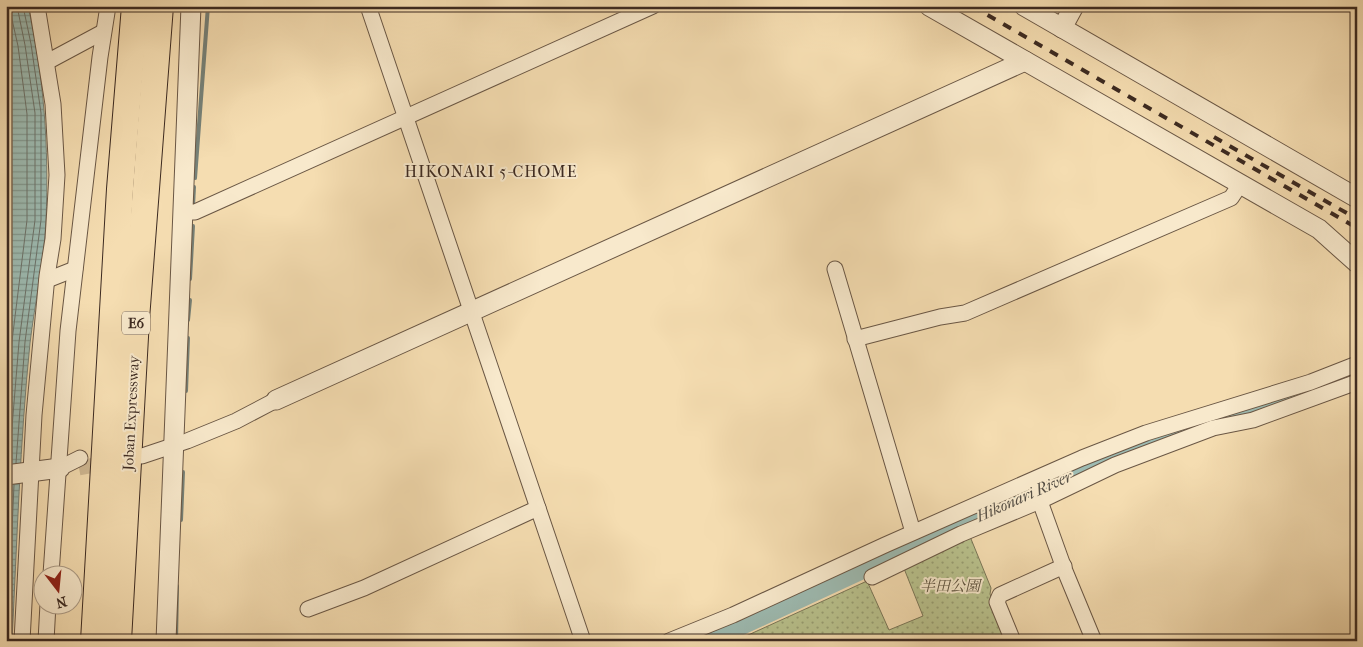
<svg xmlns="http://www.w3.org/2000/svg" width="1363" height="647" viewBox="0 0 1363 647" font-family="'IM FELL French Canon','Noto Serif JP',serif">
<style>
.park{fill:url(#park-dots);stroke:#7a7657}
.water{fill:url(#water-rules);stroke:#768178}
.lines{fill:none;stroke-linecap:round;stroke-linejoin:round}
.shore{stroke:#6c726a;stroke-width:1}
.stream{stroke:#768178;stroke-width:4}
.river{stroke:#9dbbb2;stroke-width:22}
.minor-tunnel{stroke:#d0b994;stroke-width:15;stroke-dasharray:15 8;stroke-linecap:butt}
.minor-casing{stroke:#6a5745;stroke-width:17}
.tertiary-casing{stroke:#6a5745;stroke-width:21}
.motorway-casing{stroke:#3c2a21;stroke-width:28}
.minor{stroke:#f8e9cc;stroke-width:15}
.tertiary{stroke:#f8e9cc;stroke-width:19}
.motorway{stroke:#f5ddb1;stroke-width:26}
.rail{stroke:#3c2a21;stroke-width:4;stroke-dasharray:9 9;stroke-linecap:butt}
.labels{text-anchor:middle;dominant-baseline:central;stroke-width:4;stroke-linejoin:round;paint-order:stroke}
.shield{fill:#f8e9cc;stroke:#746354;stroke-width:1}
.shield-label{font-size:14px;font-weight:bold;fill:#3c2a21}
.street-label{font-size:15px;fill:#3c2a21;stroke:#f8e9cc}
.park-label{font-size:15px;font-style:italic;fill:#5b503c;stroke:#f8e9cc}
.neighbourhood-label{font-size:16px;letter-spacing:1px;fill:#3c2a21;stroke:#f8e9cc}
.water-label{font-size:16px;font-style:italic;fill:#544e45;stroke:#f8e9cc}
</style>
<defs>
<pattern id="park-dots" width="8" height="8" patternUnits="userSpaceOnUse" patternTransform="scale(1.25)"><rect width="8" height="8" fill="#b9c28d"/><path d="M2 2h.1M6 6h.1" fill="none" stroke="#989e73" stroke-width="1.8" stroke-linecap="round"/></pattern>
<pattern id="water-rules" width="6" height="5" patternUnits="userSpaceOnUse" patternTransform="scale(1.25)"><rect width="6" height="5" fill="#9dbbb2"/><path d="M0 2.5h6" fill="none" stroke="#819890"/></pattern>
</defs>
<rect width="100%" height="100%" fill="#f5ddb1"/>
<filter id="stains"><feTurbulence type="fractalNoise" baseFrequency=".004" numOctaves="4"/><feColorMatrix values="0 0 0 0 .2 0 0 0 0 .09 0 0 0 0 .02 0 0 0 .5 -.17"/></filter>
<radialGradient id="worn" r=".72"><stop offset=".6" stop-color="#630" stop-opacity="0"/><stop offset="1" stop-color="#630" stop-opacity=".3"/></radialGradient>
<path class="park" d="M 969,534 L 991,588 L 990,594 L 1007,641 L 735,641 L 867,581 L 889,630 L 923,616 L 903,566 Z"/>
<path class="water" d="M 6,6 L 28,6 C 44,77 49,147 46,220 C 44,261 35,302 30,343 C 20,442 17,541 12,641 L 6,641 Z"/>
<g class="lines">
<g class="shore">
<path d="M 6,410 L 12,341 L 27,220 L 27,114 L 18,46 L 9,6"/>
<path d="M 16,463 L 25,342 L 41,220 L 41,113 L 31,44 L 23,6"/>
<path d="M 9,464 L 19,342 L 35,220 L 35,113 L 25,45 L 17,6"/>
<path d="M 7,641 L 14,485"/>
</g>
<g class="stream">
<path d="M 195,178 L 208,6"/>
<path d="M 193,206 L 194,187"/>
<path d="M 190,279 L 193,226"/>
<path d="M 188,320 L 190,300"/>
<path d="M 186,391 L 188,338"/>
<path d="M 181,520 L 183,472"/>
<path d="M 176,641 L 177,586"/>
</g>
<path class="river" d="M 700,641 L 741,624 L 968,519 L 1043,490 L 1089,467 L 1216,419 L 1332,384"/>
<path class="minor-tunnel" d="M 79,468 L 111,462"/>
<g class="minor-casing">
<g id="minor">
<path d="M 368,6 L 583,641"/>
<path d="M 47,62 L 103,32"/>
<path d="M 182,212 L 195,212 L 653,6"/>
<path d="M 835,269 L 913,532"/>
<path d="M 47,280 L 75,269"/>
<path d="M 855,339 L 940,317 L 965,313 L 1231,198 L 1241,183"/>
<path d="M 142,456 L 187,441 L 236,421 L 276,400"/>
<path d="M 60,468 L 80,458"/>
<path d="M 1037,493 L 1065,571 L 1094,641"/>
<path d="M 51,574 L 68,331 L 100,57 L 108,6"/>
<path d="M 872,577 L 961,534 L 1040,501 L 1115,465 L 1213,428 L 1253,420 L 1357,382"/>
<path d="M 308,609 L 364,588 L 538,508"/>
<path d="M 22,641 L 34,415 L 47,276 L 53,239 L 57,175 L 53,104 L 37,6"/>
<path d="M 46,641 L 48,604"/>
<path d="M 669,641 L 733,615 L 885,545 L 1082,458 L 1146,433 L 1311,382 L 1357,364"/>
<path d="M 1013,641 L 997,602 L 1000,595 L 1064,566"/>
</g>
</g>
<g class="tertiary-casing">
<g id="tertiary">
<path d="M 929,6 L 1319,229 L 1357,263"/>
<path d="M 1024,6 L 1357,198"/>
<path d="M 1062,28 L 1074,6"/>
<path d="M 276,400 L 1025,61"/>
<path d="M 6,475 L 60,468"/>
<path d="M 166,641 L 191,6"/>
</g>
</g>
<g class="motorway-casing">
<g id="motorway">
<path d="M 94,641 L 120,189 L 135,6"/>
<path d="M 118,641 L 136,319 L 160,6"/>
</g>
</g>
<use href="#minor" class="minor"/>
<use href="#tertiary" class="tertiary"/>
<use href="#motorway" class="motorway"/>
<g class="rail">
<path d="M 972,6 L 1357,228"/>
<path d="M 1214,137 L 1357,219"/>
</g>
</g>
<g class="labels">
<rect class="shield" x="122" y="311.5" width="28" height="23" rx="4"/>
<g class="shield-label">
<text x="136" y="323">E6</text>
</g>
<g class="street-label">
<text transform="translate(131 413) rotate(-87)">Joban Expressway</text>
</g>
<g class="park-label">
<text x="950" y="586">半田公園</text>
</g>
<g class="neighbourhood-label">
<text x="491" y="171">HIKONARI 5-CHOME</text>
</g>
<g class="water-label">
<text transform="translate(1024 496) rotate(-24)">Hikonari River</text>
</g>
</g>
<rect width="1363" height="647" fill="none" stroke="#f5ddb1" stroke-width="25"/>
<rect x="8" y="8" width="1348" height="632" fill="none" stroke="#3c2a21" stroke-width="2.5"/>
<rect x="12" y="12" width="1338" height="622" fill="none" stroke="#3c2a21"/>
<g transform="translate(58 590) rotate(164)"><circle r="24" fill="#f8e9cc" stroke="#ad9d88"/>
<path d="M0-4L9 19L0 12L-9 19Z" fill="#8f2418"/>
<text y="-8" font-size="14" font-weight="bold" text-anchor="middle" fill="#3c2a21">N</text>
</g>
<rect width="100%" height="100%" filter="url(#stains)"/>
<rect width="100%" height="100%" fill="url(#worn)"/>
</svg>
